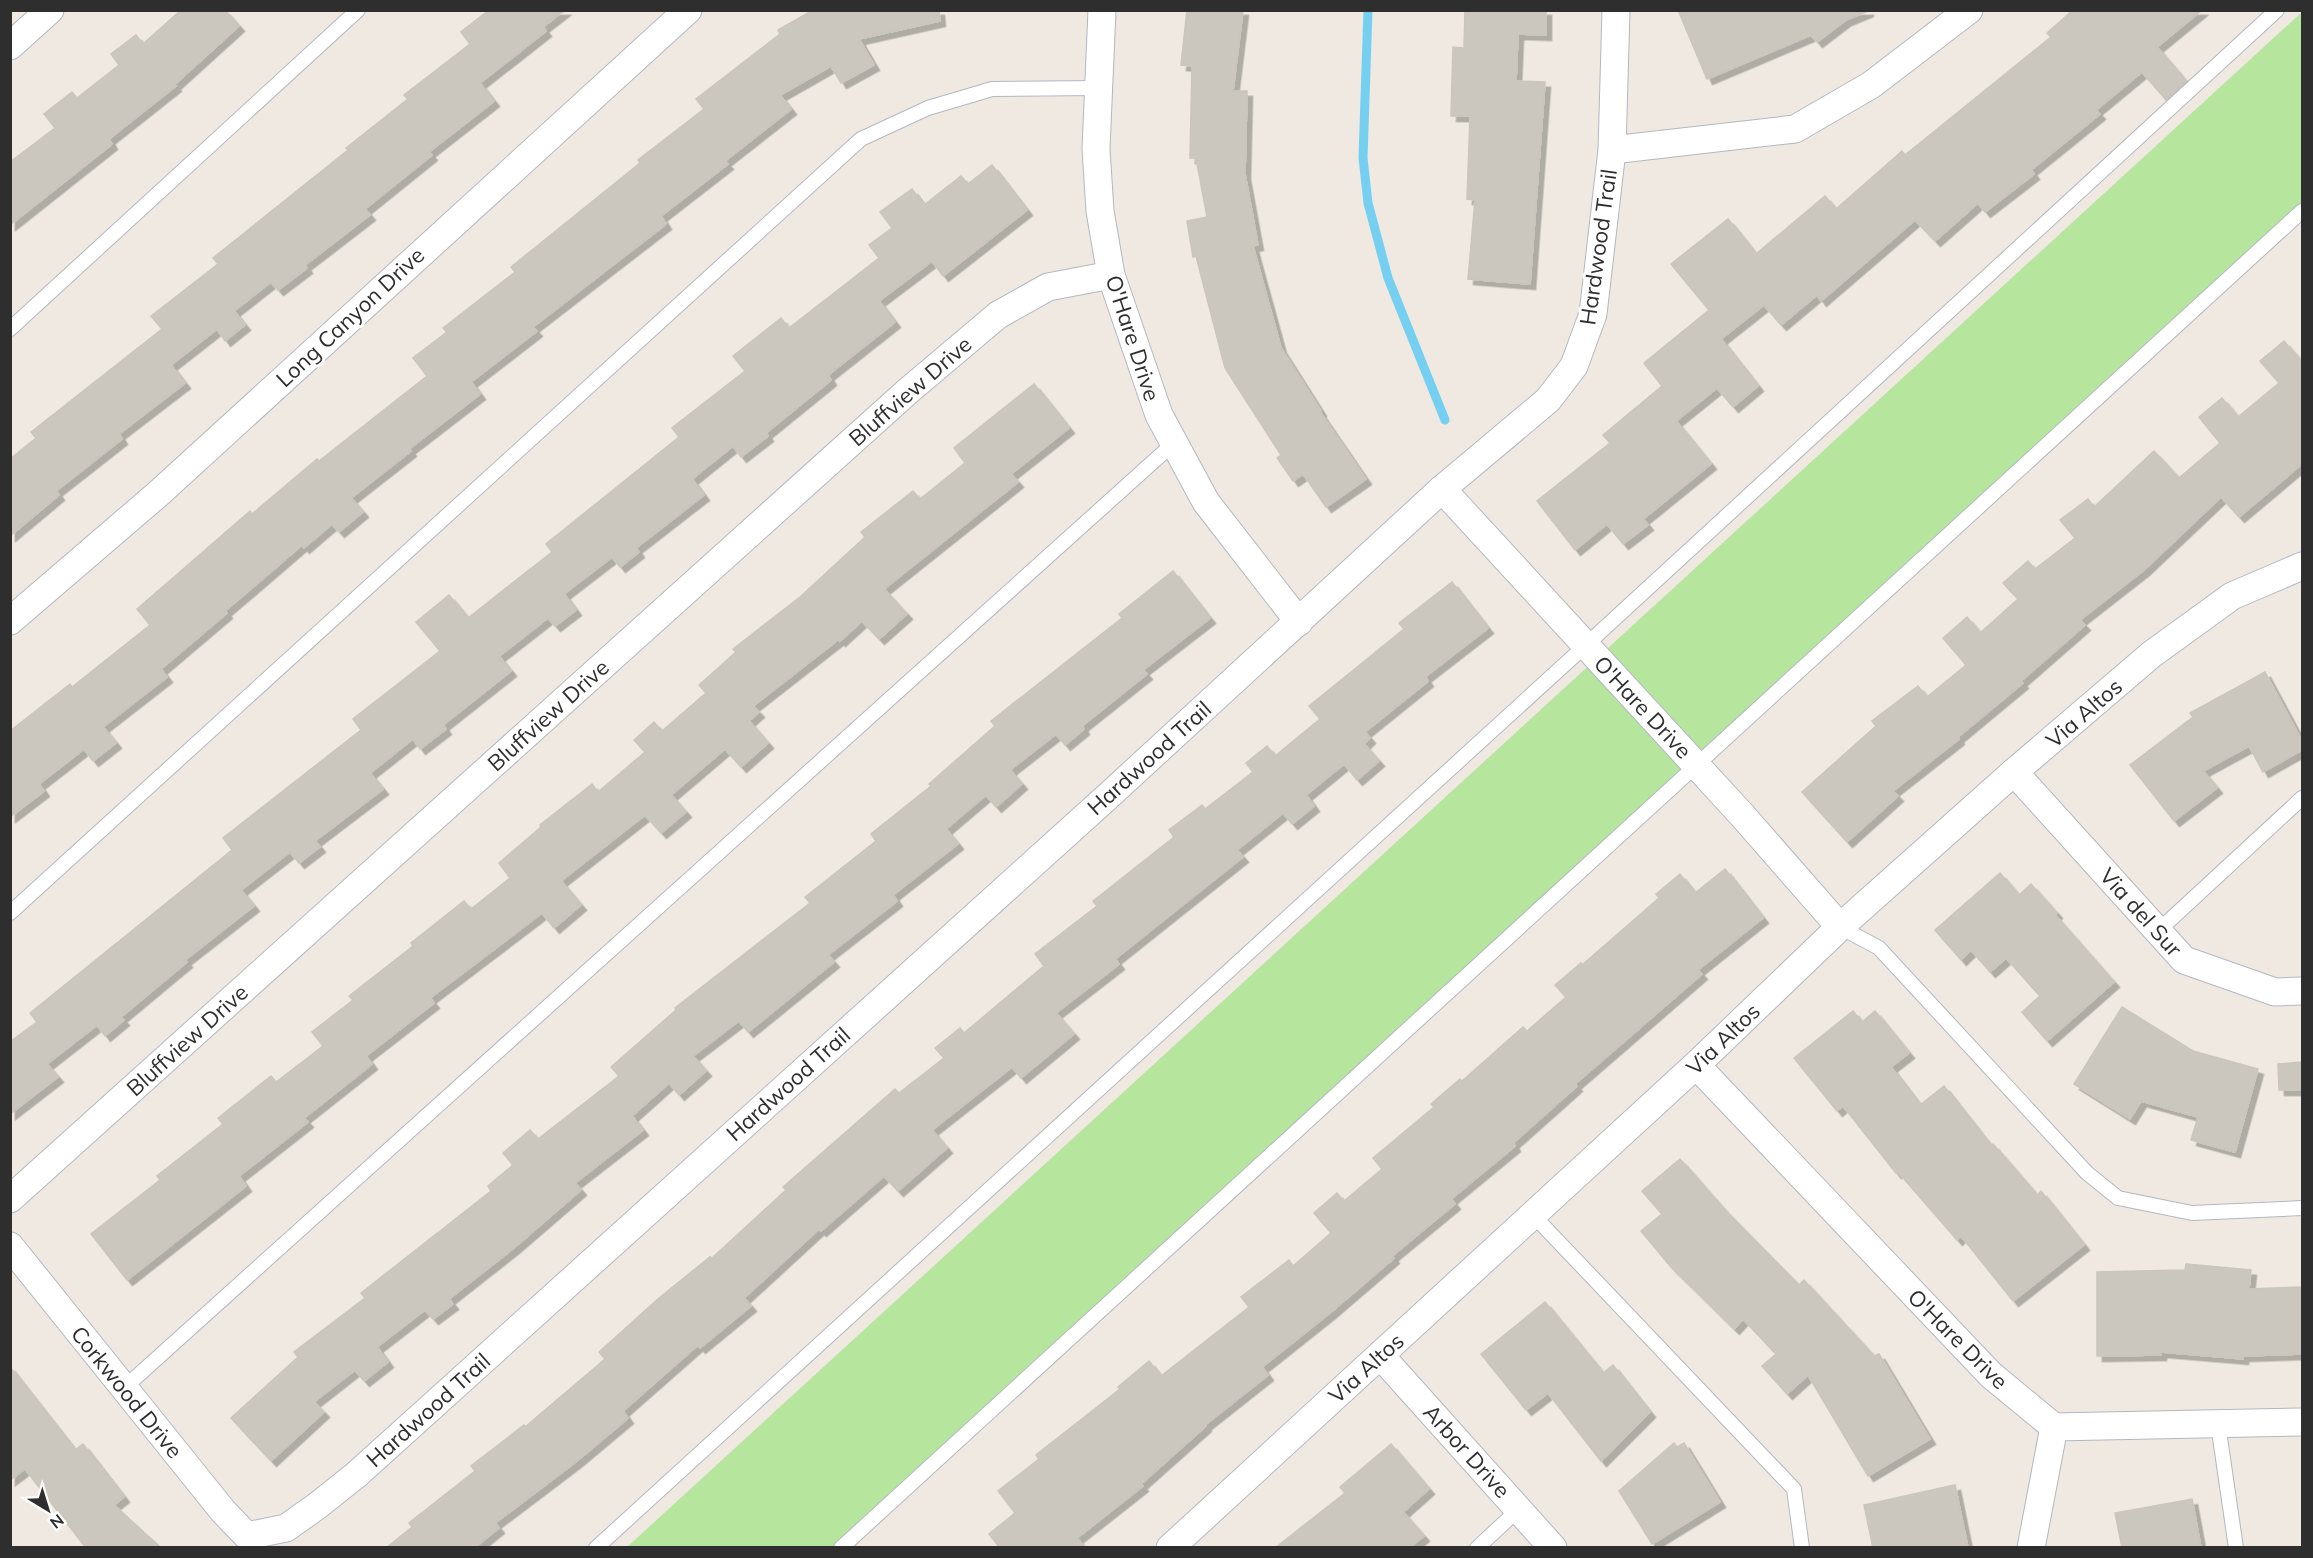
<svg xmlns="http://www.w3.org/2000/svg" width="2313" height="1558" viewBox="0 0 2313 1558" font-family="Mulish,sans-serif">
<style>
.green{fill:#b6e59e}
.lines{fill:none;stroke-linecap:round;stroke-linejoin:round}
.stream{stroke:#75cff0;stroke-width:9}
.building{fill:#cbc7bf;stroke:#cbc5ba;stroke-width:1.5;filter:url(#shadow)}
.lane-casing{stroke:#b4b7c1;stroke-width:16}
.street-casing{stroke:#b4b7c1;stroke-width:29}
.lane{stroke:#fff;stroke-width:14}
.street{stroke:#fff;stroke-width:27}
.labels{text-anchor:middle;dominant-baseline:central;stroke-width:6;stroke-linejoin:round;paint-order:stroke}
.street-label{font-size:22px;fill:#2e2e2e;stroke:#fff}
</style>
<defs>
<filter id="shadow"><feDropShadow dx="5.5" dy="5.5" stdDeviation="0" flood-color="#0004"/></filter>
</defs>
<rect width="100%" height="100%" fill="#efe9e1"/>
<path class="green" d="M 2302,12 L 2302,203 L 833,1547 L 626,1548 Z"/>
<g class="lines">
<path class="stream" d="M 1368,10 L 1363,158 L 1368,203 L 1388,278 L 1445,420"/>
</g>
<g class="building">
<path d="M 181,10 L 225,10 L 239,26 L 174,85 L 176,86 L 109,139 L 112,144 L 10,225 L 10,162 L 55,128 L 44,114 L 72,92 L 77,98 L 119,65 L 111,54 L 136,35 L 143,44 Z"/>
<path d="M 489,10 L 565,10 L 543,27 L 546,31 L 480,83 L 494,101 L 429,152 L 432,155 L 365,209 L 370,215 L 305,265 L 307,268 L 278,290 L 271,282 L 234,311 L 245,325 L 225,341 L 217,329 L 171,365 L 185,383 L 119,434 L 122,439 L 56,491 L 59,495 L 10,536 L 10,459 L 36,438 L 31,432 L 162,329 L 151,316 L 218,264 L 213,258 L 348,150 L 346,148 L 408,99 L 404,95 L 470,44 L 461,32 Z"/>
<path d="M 813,10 L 939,10 L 940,21 L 859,39 L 874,65 L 841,83 L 831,66 L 780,95 L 791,109 L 725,161 L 728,164 L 661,216 L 666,224 L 533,327 L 537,331 L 471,382 L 480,394 L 409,449 L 411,451 L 351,498 L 363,512 L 339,532 L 332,524 L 304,548 L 302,545 L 225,611 L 227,613 L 161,669 L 167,677 L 103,727 L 116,743 L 93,761 L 84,749 L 39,784 L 44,791 L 10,817 L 10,731 L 70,684 L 72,687 L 150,625 L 137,609 L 250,511 L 252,514 L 317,459 L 319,461 L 427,376 L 413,358 L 447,332 L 443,328 L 515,272 L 511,267 L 640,163 L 638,160 L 704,109 L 696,99 L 780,34 L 778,30 Z"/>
<path d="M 1187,10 L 1243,10 L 1233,91 L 1247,91 L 1245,174 L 1258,245 L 1253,246 L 1281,348 L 1321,411 L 1320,412 L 1366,479 L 1326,507 L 1303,474 L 1293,481 L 1277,458 L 1281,455 L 1225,368 L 1196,256 L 1193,257 L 1187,221 L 1207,217 L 1196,158 L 1190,158 L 1192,66 L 1181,65 Z"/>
<path d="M 1465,10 L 1546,10 L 1546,35 L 1518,34 L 1516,81 L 1545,82 L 1530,284 L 1468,279 L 1475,200 L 1467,199 L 1470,116 L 1451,116 L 1453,47 L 1464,48 Z"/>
<path d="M 1678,10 L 1868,10 L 1868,11 L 1846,20 L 1817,42 L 1811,35 L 1707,79 Z"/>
<path d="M 2073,10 L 2202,10 L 2157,47 L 2186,81 L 2166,100 L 2142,72 L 2096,110 L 2100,114 L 2031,170 L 2034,174 L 1985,212 L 1978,203 L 1935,241 L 1915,220 L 1821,301 L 1817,295 L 1781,325 L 1764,305 L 1721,339 L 1758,386 L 1733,407 L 1717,388 L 1676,421 L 1711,464 L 1643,519 L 1648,525 L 1623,544 L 1607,524 L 1575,550 L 1537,501 L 1610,443 L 1603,435 L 1662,386 L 1644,363 L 1709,310 L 1671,264 L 1728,219 L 1756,254 L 1825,196 L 1836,209 L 1902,151 L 1905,155 L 2051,37 L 2047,33 Z"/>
<path d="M 992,165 L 1027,210 L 943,276 L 932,261 L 879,301 L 895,322 L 828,375 L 831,380 L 766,433 L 768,436 L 741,457 L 733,446 L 692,479 L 704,495 L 636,548 L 639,552 L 620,567 L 612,557 L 564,594 L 576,610 L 555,626 L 548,618 L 499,656 L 511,671 L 443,725 L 446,729 L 420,749 L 413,739 L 370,773 L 383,789 L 315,841 L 320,847 L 299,863 L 290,852 L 241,890 L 254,906 L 185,960 L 187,962 L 121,1017 L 124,1020 L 105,1036 L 97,1025 L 47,1064 L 58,1077 L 10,1114 L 10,1042 L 37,1022 L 30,1013 L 232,850 L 223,838 L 361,730 L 353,719 L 440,651 L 416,622 L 449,595 L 468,618 L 552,552 L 546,544 L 679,437 L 672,428 L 745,371 L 733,356 L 781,318 L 789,328 L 879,258 L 869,245 L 892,228 L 880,212 L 912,189 L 924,205 L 961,176 L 968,184 Z"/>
<path d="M 2284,341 L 2302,362 L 2302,464 L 2239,517 L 2221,497 L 2144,570 L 2080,620 L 2085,625 L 2021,681 L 2023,683 L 1958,737 L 1959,739 L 1893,791 L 1898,796 L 1847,842 L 1802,792 L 1876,726 L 1872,721 L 1918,686 L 1927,697 L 1966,665 L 1943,638 L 1967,617 L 1980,633 L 2018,599 L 2003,583 L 2028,561 L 2035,569 L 2075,538 L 2060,520 L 2088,499 L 2094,507 L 2154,451 L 2179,478 L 2220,443 L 2199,417 L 2222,398 L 2238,417 L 2279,383 L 2260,361 Z"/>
<path d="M 1034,384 L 1069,428 L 1011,474 L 1018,482 L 884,589 L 907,614 L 879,639 L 862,621 L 840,641 L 839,639 L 753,706 L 759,712 L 749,721 L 768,743 L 741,767 L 725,749 L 671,795 L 686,812 L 661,833 L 645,815 L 561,881 L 581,905 L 554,928 L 542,913 L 430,998 L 434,1003 L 366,1056 L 372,1064 L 304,1118 L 308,1122 L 239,1176 L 246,1186 L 127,1280 L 91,1234 L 160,1180 L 157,1176 L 223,1124 L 218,1118 L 271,1076 L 276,1082 L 323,1046 L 312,1032 L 353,1000 L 349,996 L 413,946 L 411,943 L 464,901 L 471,909 L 510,878 L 499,863 L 541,827 L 540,825 L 592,784 L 598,792 L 645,752 L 634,740 L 654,722 L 662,731 L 706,693 L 699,685 L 736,652 L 733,649 L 800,597 L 865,537 L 861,532 L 913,491 L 920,499 L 965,463 L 954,448 Z"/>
<path d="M 1173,571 L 1210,618 L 1143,670 L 1147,674 L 1082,726 L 1084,729 L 1065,745 L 1056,734 L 1010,770 L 1022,784 L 996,807 L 986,795 L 946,829 L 958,844 L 893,895 L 897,901 L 828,955 L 834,962 L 748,1032 L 739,1021 L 693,1056 L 706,1071 L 679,1095 L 669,1083 L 632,1116 L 643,1130 L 575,1183 L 581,1190 L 515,1247 L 449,1299 L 453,1304 L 433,1319 L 425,1310 L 377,1347 L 388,1362 L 364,1381 L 355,1370 L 314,1402 L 324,1412 L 271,1461 L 231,1418 L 298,1357 L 294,1352 L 365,1298 L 361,1293 L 491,1191 L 488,1186 L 513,1165 L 503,1153 L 530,1130 L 538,1139 L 619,1076 L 611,1067 L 676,1010 L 675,1008 L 810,903 L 805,897 L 876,841 L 871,834 L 931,786 L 929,784 L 995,726 L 991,721 L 1122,618 L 1119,614 Z"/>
<path d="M 1452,582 L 1488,628 L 1425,677 L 1428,681 L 1365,732 L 1370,738 L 1364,744 L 1379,761 L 1357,780 L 1344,764 L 1306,795 L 1314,806 L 1292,824 L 1283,813 L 1237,850 L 1243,857 L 1115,959 L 1119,964 L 1056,1013 L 1074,1034 L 1021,1078 L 1012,1067 L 932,1130 L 947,1148 L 898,1191 L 884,1176 L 821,1231 L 819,1229 L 744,1298 L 751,1306 L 700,1348 L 698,1345 L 623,1411 L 628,1418 L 577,1461 L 495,1523 L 499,1528 L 474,1548 L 386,1548 L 412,1527 L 409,1523 L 475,1471 L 471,1466 L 524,1425 L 525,1427 L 605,1359 L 599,1352 L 659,1298 L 710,1257 L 712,1258 L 786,1190 L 783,1187 L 895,1089 L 899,1093 L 944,1058 L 935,1048 L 960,1028 L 964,1033 L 1044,966 L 1035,954 L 1097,906 L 1093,901 L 1174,837 L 1169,830 L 1202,805 L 1205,809 L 1253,772 L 1246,763 L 1267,746 L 1275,756 L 1320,719 L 1309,706 L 1404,629 L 1399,623 Z"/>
<path d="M 2265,672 L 2302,741 L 2302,750 L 2263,772 L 2249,746 L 2203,771 L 2217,788 L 2174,821 L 2130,765 L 2193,717 L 2190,713 Z"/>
<path d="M 1725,869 L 1763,918 L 1698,970 L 1702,974 L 1575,1084 L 1577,1086 L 1513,1143 L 1515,1146 L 1451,1199 L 1455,1204 L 1392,1256 L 1394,1258 L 1330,1313 L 1262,1367 L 1268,1375 L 1205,1425 L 1206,1426 L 1141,1484 L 1143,1486 L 1077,1538 L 1085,1548 L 1000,1548 L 989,1534 L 1015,1513 L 998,1491 L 1039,1459 L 1036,1455 L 1120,1389 L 1118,1387 L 1149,1361 L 1161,1376 L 1249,1307 L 1241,1297 L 1289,1260 L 1293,1266 L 1331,1233 L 1314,1213 L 1337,1193 L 1344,1201 L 1382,1169 L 1373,1158 L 1434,1107 L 1431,1104 L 1460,1079 L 1462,1081 L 1523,1027 L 1527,1031 L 1566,997 L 1555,985 L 1581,963 L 1582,965 L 1659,898 L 1656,894 L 1680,874 L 1695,893 Z"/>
<path d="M 2000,873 L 2019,895 L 2031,884 L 2057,913 L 2055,915 L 2114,982 L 2047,1041 L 2022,1012 L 2040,996 L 2006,958 L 1990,972 L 1971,950 L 1961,960 L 1935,930 Z"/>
<path d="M 2122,1007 L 2193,1051 L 2258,1069 L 2235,1152 L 2191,1140 L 2198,1117 L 2141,1101 L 2130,1119 L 2074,1084 Z"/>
<path d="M 1853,1011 L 1862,1022 L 1875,1011 L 1909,1053 L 1891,1067 L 1920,1105 L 1944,1086 L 1991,1146 L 1993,1144 L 2037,1195 L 2041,1191 L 2084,1245 L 2013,1301 L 1961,1236 L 1957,1240 L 1898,1172 L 1896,1173 L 1843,1106 L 1837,1111 L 1794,1058 Z"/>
<path d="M 2302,1062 L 2302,1090 L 2279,1090 L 2278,1064 Z"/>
<path d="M 1680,1159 L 1723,1208 L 1799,1285 L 1804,1280 L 1874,1356 L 1879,1354 L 1930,1439 L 1868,1476 L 1808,1375 L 1787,1394 L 1762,1366 L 1776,1354 L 1743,1319 L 1734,1329 L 1671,1267 L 1641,1231 L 1662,1214 L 1642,1191 Z"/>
<path d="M 2186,1264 L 2251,1270 L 2249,1289 L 2302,1287 L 2302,1354 L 2243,1356 L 2243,1359 L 2161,1352 L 2161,1355 L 2097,1356 L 2097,1272 L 2185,1270 Z"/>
<path d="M 1545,1302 L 1603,1373 L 1613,1365 L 1650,1412 L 1601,1461 L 1548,1393 L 1526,1410 L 1481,1354 Z"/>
<path d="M 10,1367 L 75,1450 L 83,1444 L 124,1497 L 114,1505 L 161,1548 L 86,1548 L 25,1469 L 10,1480 Z"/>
<path d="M 1674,1443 L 1677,1447 L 1684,1443 L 1720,1502 L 1652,1544 L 1619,1491 Z"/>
<path d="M 1391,1444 L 1429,1489 L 1403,1512 L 1424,1536 L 1409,1548 L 1275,1548 L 1345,1493 L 1340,1487 Z"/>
<path d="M 1955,1485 L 1968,1548 L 1873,1548 L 1864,1505 Z"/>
<path d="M 2192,1499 L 2201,1548 L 2122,1548 L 2115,1513 Z"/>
</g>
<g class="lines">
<g class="lane-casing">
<g id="lane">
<path d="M 10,329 L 358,10"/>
<path d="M 10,913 L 861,139 L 928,108 L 992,89 L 1099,88"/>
<path d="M 1840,927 L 1879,948 L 2087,1173 L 2118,1198 L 2192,1213 L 2302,1208"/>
<path d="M 2158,931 L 2302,798"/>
<path d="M 1533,1215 L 1794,1489 L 1802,1548"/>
<path d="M 124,1388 L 1174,443"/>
<path d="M 2218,1424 L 2236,1548"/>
<path d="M 596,1548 L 1586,645 L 2277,10"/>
<path d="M 841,1548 L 2302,211"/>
<path d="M 1477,1548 L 1519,1509"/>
</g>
</g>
<g class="street-casing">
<g id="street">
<path d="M 1102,10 L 1096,149 L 1100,211 L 1111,275 L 1159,415 L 1206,502 L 1299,622"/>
<path d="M 10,46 L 50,10"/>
<path d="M 1612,150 L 1795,129 L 1871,85 L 1969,10"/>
<path d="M 1442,489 L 1742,815 L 1840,927"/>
<path d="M 10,621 L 159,493 L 688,10"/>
<path d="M 2014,772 L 2184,960 L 2275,992 L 2302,991"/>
<path d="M 1696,1065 L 1991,1375 L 2054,1427 L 2302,1422"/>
<path d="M 10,1199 L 908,391 L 998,315 L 1048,287 L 1111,275"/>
<path d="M 10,1246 L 223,1511 L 247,1536 L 286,1528 L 317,1506 L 356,1475 L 1106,798 L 1442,489 L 1548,400 L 1574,366 L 1593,314 L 1612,150 L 1616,10"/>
<path d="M 1380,1355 L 1553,1548"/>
<path d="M 1170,1548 L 1696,1065 L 1840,927 L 2014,772 L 2152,654 L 2232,596 L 2302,566"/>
<path d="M 2031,1548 L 2054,1427"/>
</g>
</g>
<use href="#lane" class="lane"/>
<use href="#street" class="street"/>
</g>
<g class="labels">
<g class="street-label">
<text transform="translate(1598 247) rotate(-82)">Hardwood Trail</text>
<text transform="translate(350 317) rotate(-43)">Long Canyon Drive</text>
<text transform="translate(1133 338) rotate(72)">O'Hare Drive</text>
<text transform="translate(910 391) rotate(-41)">Bluffview Drive</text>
<text transform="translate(1643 707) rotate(47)">O'Hare Drive</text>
<text transform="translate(2084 713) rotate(-41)">Via Altos</text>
<text transform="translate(548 715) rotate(-42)">Bluffview Drive</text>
<text transform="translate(1149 758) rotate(-42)">Hardwood Trail</text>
<text transform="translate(2141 912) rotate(48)">Via del Sur</text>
<text transform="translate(1723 1039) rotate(-44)">Via Altos</text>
<text transform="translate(187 1040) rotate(-42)">Bluffview Drive</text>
<text transform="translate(788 1084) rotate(-42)">Hardwood Trail</text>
<text transform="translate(1958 1339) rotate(45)">O'Hare Drive</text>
<text transform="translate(1366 1368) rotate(-42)">Via Altos</text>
<text transform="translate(127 1392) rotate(51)">Corkwood Drive</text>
<text transform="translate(428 1410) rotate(-42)">Hardwood Trail</text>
<text transform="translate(1467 1451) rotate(48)">Arbor Drive</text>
</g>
</g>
<rect width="2313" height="1558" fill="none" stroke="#2e2e2e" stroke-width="24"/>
<g transform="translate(48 1510) rotate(142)" stroke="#ffffff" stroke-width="4.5" paint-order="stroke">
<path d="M0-4.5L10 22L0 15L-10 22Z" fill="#2e2e2e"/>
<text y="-9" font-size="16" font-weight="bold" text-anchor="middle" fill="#2e2e2e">N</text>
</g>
</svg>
